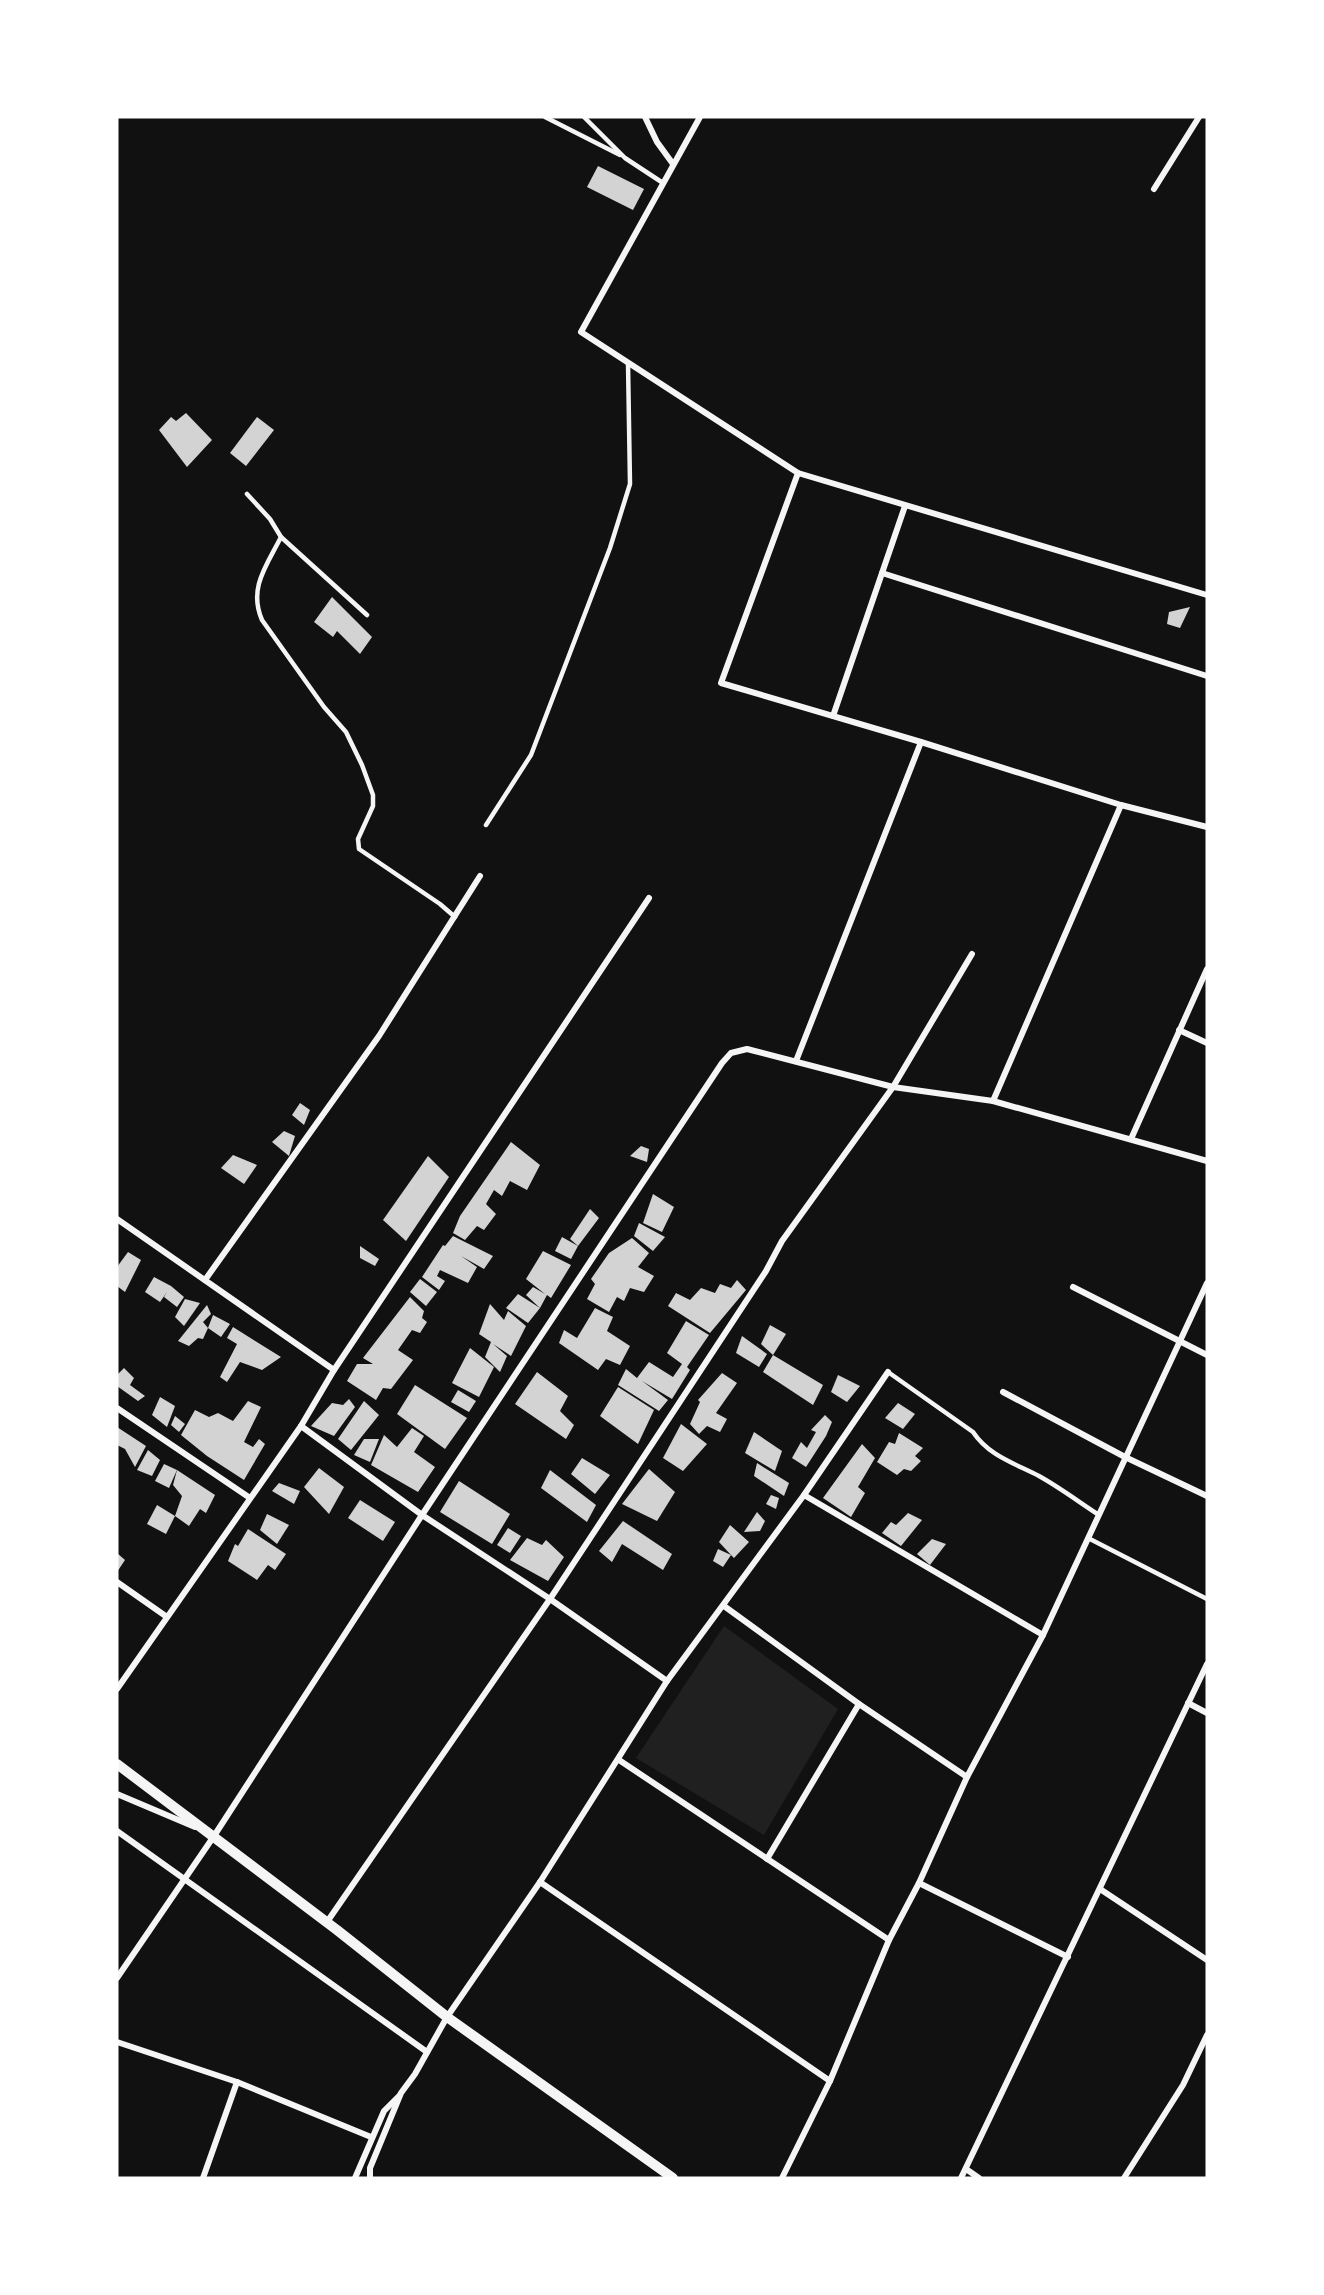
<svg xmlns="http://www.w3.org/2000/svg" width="1324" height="2295" viewBox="0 0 1324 2295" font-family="Jost,sans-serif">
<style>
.green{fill:#202020}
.building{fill:#d3d3d3}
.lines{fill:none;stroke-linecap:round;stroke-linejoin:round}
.service{stroke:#f5f5f5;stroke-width:4.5}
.minor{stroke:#f5f5f5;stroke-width:6}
.tertiary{stroke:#f5f5f5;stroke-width:10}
</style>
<rect width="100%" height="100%" fill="#111"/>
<path class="green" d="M 724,1626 L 838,1709 L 764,1835 L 636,1758 Z"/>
<g class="building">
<path d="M 598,166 L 644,189 L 633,210 L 587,187 Z"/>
<path d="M 186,413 L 212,440 L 187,467 L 159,430 L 171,417 L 176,421 Z"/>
<path d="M 257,417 L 274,430 L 246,466 L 230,453 Z"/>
<path d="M 332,597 L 372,637 L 360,654 L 337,631 L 333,637 L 314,622 Z"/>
<path d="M 1190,607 L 1180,628 L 1167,624 L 1169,612 Z"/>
<path d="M 300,1103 L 310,1110 L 304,1125 L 292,1115 Z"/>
<path d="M 284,1131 L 295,1136 L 289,1156 L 272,1142 Z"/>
<path d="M 511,1142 L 540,1165 L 527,1190 L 510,1181 L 502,1196 L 494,1190 L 486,1204 L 496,1214 L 484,1230 L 477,1226 L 465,1240 L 453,1233 L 460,1216 Z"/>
<path d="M 641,1146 L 649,1149 L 647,1162 L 630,1156 Z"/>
<path d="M 233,1155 L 257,1165 L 244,1184 L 221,1168 Z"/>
<path d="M 428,1156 L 449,1177 L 406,1241 L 383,1220 Z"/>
<path d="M 653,1194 L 674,1207 L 662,1232 L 643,1223 Z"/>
<path d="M 590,1209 L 599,1218 L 578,1246 L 570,1239 Z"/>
<path d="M 639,1223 L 665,1237 L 653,1251 L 634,1236 Z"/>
<path d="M 453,1236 L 493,1256 L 484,1269 L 461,1256 L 477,1267 L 468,1283 L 440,1270 L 437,1276 L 445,1281 L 439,1290 L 422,1277 L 443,1245 L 445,1246 Z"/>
<path d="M 562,1237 L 578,1246 L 571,1259 L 555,1251 Z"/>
<path d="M 632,1238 L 649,1253 L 638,1267 L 654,1276 L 644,1292 L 630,1288 L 624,1301 L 617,1297 L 609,1312 L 587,1299 L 595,1284 L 591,1279 L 609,1253 Z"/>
<path d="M 360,1246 L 379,1259 L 375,1266 L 360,1258 Z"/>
<path d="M 543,1251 L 571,1265 L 551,1298 L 547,1295 L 540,1308 L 526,1295 L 533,1287 L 545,1294 L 526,1279 Z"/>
<path d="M 128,1252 L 141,1260 L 125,1292 L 117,1286 L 117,1267 Z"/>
<path d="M 154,1277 L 171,1286 L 184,1297 L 177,1307 L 164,1297 L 167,1292 L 160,1302 L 145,1292 Z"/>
<path d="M 420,1279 L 437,1292 L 426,1306 L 410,1292 Z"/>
<path d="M 737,1280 L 746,1290 L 710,1333 L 668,1306 L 676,1293 L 690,1300 L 701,1288 L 715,1293 L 720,1284 L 731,1288 Z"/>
<path d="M 518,1294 L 540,1308 L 528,1323 L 506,1308 Z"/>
<path d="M 410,1297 L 424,1311 L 422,1318 L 427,1322 L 420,1333 L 412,1330 L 398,1350 L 413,1360 L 391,1389 L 383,1388 L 376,1400 L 347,1381 L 357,1364 L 373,1364 L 363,1358 Z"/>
<path d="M 185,1299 L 200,1303 L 184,1326 L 175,1317 Z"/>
<path d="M 490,1304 L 504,1320 L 508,1311 L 526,1326 L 511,1356 L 493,1344 L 507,1356 L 500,1372 L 485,1357 L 491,1342 L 479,1334 Z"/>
<path d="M 207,1305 L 211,1314 L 203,1322 L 208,1328 L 203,1339 L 198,1338 L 189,1346 L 178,1341 Z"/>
<path d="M 595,1308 L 613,1317 L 607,1331 L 630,1346 L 620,1365 L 606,1359 L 598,1370 L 559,1343 L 564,1330 L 577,1338 Z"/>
<path d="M 213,1315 L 230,1324 L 221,1337 L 208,1328 Z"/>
<path d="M 686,1321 L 709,1335 L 687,1367 L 690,1370 L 672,1399 L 642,1381 L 668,1400 L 659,1411 L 618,1385 L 626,1369 L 637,1378 L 649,1362 L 673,1377 L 682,1364 L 667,1353 Z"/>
<path d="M 770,1325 L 786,1334 L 773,1355 L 761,1344 Z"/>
<path d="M 233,1327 L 281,1357 L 262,1370 L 240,1362 L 227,1382 L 220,1377 L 237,1344 L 227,1338 Z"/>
<path d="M 742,1336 L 767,1354 L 759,1367 L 736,1353 Z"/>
<path d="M 470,1348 L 494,1367 L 479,1397 L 452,1383 Z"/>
<path d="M 773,1355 L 823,1385 L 813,1405 L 763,1372 Z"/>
<path d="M 124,1368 L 134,1378 L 130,1385 L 145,1396 L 138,1401 L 117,1386 L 117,1375 Z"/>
<path d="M 537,1372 L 568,1396 L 560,1411 L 574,1425 L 566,1439 L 515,1404 Z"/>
<path d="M 722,1373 L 737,1383 L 716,1413 L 727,1419 L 720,1432 L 707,1426 L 699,1434 L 690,1424 L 700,1402 L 698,1400 Z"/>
<path d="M 838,1375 L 860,1386 L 847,1402 L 831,1392 Z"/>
<path d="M 415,1385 L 467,1418 L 445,1449 L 397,1414 Z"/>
<path d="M 618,1387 L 654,1410 L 638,1444 L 600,1416 Z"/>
<path d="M 458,1390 L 476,1401 L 469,1412 L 451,1402 Z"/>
<path d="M 160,1397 L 175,1406 L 167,1427 L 152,1415 Z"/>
<path d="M 349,1399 L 355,1407 L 334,1436 L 311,1426 L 332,1403 L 343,1405 Z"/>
<path d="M 248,1401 L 261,1407 L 244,1442 L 253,1447 L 259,1439 L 265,1444 L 244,1480 L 207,1456 L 181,1435 L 195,1410 L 209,1417 L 218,1413 L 233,1421 Z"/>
<path d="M 364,1401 L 379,1415 L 351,1450 L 338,1439 Z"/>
<path d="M 898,1403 L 915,1414 L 903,1429 L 885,1418 Z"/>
<path d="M 825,1415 L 832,1422 L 826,1436 L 806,1467 L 792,1458 L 801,1442 L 807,1448 L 816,1432 L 811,1430 Z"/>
<path d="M 175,1416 L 185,1424 L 179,1432 L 171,1425 Z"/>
<path d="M 681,1424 L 707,1444 L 683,1471 L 663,1458 Z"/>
<path d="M 117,1427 L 146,1446 L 135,1467 L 125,1449 L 117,1445 Z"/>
<path d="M 412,1428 L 424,1436 L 414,1452 L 435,1467 L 418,1492 L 371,1465 L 384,1435 L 397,1447 Z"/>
<path d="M 754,1432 L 782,1451 L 775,1471 L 745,1453 Z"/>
<path d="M 899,1433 L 923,1448 L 915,1456 L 921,1461 L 911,1471 L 904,1469 L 897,1475 L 877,1462 L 889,1442 L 895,1444 Z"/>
<path d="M 364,1439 L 379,1439 L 370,1462 L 354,1455 Z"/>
<path d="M 862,1444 L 875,1458 L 858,1487 L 865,1493 L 851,1517 L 823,1498 Z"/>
<path d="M 148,1450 L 160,1460 L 152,1476 L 137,1470 Z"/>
<path d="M 582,1458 L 610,1475 L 595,1494 L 571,1474 Z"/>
<path d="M 757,1463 L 789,1483 L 784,1496 L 754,1476 Z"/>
<path d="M 164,1464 L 177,1470 L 169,1488 L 155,1481 Z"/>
<path d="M 319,1468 L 344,1487 L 329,1514 L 304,1487 Z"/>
<path d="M 649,1469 L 675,1492 L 657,1521 L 622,1504 Z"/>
<path d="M 177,1470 L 215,1495 L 206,1513 L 200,1509 L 189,1526 L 175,1516 L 182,1496 L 173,1485 Z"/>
<path d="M 550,1470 L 596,1505 L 587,1522 L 541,1488 Z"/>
<path d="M 459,1481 L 510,1514 L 492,1544 L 440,1512 Z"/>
<path d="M 279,1483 L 300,1491 L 294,1504 L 272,1491 Z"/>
<path d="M 771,1495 L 779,1498 L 776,1509 L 766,1504 Z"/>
<path d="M 360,1500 L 395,1522 L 383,1541 L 348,1518 Z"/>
<path d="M 157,1505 L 175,1516 L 166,1534 L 147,1524 Z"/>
<path d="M 757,1512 L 765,1521 L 760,1531 L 744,1532 Z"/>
<path d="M 908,1513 L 922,1520 L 901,1546 L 882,1533 L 891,1522 L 896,1525 Z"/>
<path d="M 267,1514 L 289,1525 L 277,1544 L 260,1530 Z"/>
<path d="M 623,1521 L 672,1554 L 663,1570 L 622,1544 L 612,1562 L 599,1551 Z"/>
<path d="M 730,1525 L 749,1542 L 734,1558 L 731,1555 L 723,1567 L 713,1561 L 718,1549 L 731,1555 L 719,1542 Z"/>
<path d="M 508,1528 L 521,1536 L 510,1553 L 497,1545 Z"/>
<path d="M 248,1529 L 286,1554 L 275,1570 L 268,1565 L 257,1580 L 228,1561 L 235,1544 L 238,1546 Z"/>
<path d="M 527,1538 L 542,1545 L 546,1540 L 564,1557 L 548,1581 L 510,1560 Z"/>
<path d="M 932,1539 L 946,1544 L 930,1565 L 917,1554 Z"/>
<path d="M 117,1553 L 125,1560 L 117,1572 Z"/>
</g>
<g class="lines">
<g class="service">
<path d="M 545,117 L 620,155"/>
<path d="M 584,117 L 625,158 L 663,183"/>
<path d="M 247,494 L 270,519 L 281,537 L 367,615"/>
<path d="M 281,537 C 267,565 248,588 262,620 L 324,707 L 346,732 L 362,765 L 373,795 L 373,806 L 358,839 L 359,849 L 440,904 L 455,917"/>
<path d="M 486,825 L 531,755 L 610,548 L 630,484 L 628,363"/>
<path d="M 888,1372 L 973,1432 C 989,1456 1014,1463 1039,1476 C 1059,1487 1079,1502 1099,1515"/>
<path d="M 1088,1538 L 1207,1599"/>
</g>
<g class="minor">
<path d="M 645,117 L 657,142 L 673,164"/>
<path d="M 700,117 L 581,332 L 798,473 L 1207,595"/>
<path d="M 1154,189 L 1199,117"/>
<path d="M 798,473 L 721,683 L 921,742 L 1121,805 L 1207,827"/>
<path d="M 882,573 L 1207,676"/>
<path d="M 833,716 L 905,506"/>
<path d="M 1179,1030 L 1207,1043"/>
<path d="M 796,1061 L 921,742"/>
<path d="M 993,1101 L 1121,805"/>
<path d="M 1131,1139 L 1207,969"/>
<path d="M 117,1219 L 334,1370"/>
<path d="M 205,1280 L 379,1036 L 480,876"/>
<path d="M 1073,1287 L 1207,1355"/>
<path d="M 1003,1392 L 1125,1457 L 1207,1496"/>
<path d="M 117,1408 L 250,1498"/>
<path d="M 301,1426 L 422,1515 L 550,1599 L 667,1681"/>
<path d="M 804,1495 L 1043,1635"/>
<path d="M 117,1582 L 167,1617"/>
<path d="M 724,1606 L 859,1704 L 967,1777"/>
<path d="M 117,1689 L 301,1426 L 334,1370 L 649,898"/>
<path d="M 1188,1703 L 1207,1713"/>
<path d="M 619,1760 L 889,1940"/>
<path d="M 117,1794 L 195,1827"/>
<path d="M 117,1831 L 427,2052"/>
<path d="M 767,1859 L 859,1704"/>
<path d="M 540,1882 L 830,2081"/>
<path d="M 919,1883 L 1068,1957"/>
<path d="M 1100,1889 L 1207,1960"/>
<path d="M 327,1922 L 550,1599 L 766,1271 L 782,1241 L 893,1087 L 972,954"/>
<path d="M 117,1978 L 214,1836 L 422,1515 L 722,1063 L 731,1053 L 747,1049 L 893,1087 L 993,1101 L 1207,1161"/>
<path d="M 117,2042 L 237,2082 L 371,2137"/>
<path d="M 966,2169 L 979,2178"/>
<path d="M 203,2178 L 237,2082"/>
<path d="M 355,2178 L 384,2111 L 399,2096"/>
<path d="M 370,2178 L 370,2168 L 401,2093 L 415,2074 L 447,2017 L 540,1882 L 667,1681 L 804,1495 L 888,1372"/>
<path d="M 782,2178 L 830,2081 L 889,1940 L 919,1883 L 967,1777 L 1043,1635 L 1207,1283"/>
<path d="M 961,2178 L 1207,1664"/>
<path d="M 1124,2178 L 1183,2085 L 1207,2035"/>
</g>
<path class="tertiary" d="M 117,1764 L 337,1930 L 447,2017 L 673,2178"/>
</g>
<rect width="1324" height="2295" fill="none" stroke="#ffffff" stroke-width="237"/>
</svg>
